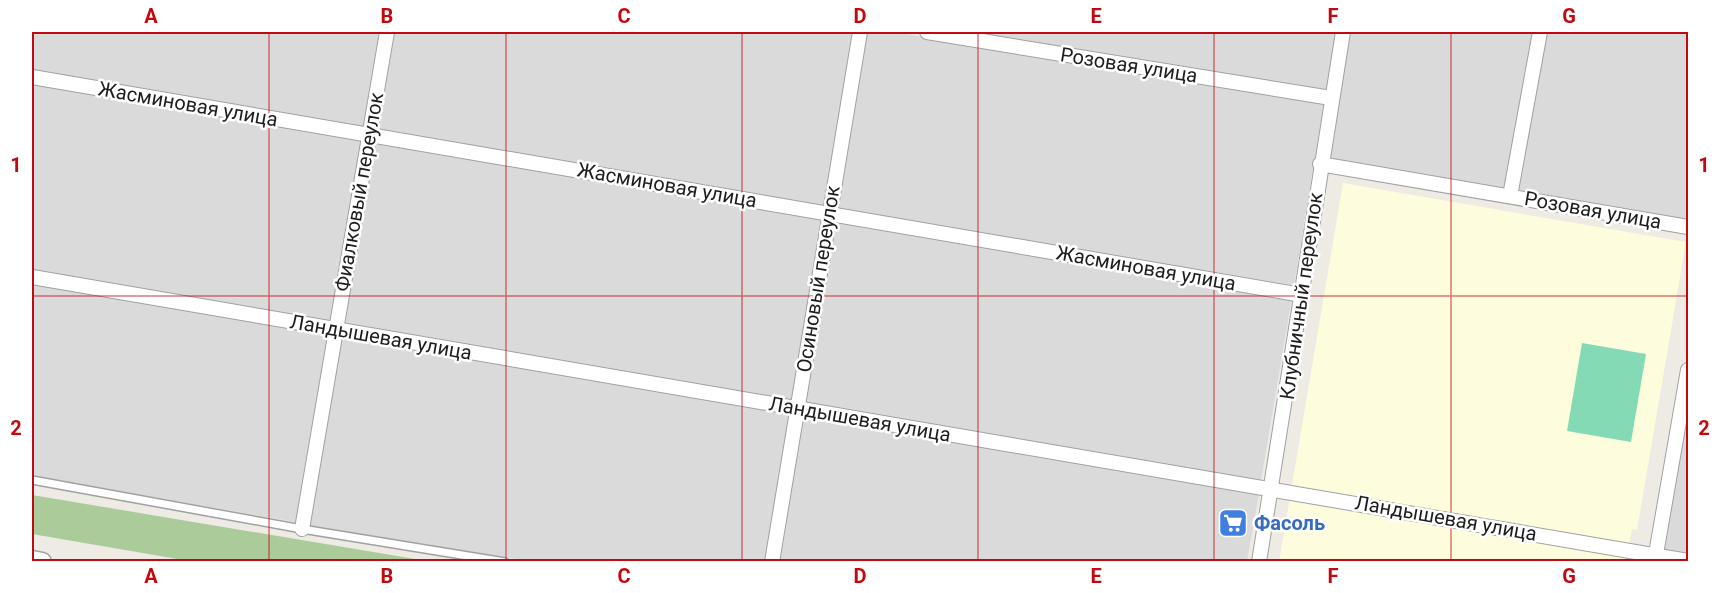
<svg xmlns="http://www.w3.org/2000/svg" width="1720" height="593" viewBox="0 0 1720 593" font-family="Roboto,sans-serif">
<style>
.residential{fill:#dbdada}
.education{fill:#fdfcdd}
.forest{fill:#abcc9a}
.pitch{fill:#85dab6}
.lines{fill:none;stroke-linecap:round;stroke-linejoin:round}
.service-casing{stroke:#a1a1a1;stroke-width:10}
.minor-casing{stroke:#a1a1a1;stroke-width:16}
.tertiary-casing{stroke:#a1a1a1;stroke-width:21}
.service{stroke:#fff;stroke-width:7}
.minor{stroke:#fff;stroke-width:14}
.tertiary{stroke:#fff;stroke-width:18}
.grid{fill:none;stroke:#c20910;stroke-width:1.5;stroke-opacity:0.55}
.labels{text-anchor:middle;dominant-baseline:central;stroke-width:5;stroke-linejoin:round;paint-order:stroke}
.street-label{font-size:20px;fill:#1d1d1d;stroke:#fff}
.shop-label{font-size:20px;font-weight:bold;fill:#366cbe;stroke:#fff;text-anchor:start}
.neatline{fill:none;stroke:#c20910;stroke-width:2}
.grid-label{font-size:20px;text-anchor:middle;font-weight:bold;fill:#c20910}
</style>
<rect width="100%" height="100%" fill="#eeeae4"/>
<g class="residential">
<path d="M 32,32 L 381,32 L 365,130 L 32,73 Z"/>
<path d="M 392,32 L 858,32 L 827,210 L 375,131 Z"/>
<path d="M 866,32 L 894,32 L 1324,102 L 1294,285 L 835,211 Z"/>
<path d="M 960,32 L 1336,32 L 1326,93 Z"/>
<path d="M 1349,32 L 1534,32 L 1505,188 L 1326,160 Z"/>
<path d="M 1545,32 L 1688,32 L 1688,221 L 1517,191 Z"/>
<path d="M 32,83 L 364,139 L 333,323 L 32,272 Z"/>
<path d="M 372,141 L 826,219 L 794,404 L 340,327 Z"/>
<path d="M 834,221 L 1292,297 L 1261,481 L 803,404 Z"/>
<path d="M 32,282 L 329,334 L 296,522 L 32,476 Z"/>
<path d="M 339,334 L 791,413 L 766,561 L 529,561 L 306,525 Z"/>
<path d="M 1688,359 L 1688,554 L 1655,547 Z"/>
<path d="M 803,414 L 1259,494 L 1247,561 L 777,562 Z"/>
</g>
<path class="education" d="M 1343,183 L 1686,242 L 1637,530 L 1632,529 L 1626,561 L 1279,562 Z"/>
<path class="forest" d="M 32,495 L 427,561 L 195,562 L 32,534 Z"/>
<path class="pitch" d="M 1582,343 L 1646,354 L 1631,442 L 1567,431 Z"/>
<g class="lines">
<g class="service-casing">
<path id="service" d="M 32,480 L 302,529 L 505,562"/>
</g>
<g class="minor-casing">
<g id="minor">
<path d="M 927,32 L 1331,98"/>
<path d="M 32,77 L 1302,295"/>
<path d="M 1320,164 L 1688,227"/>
<path d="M 1510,196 L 1540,32"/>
<path d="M 32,277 L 1688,561"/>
<path d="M 302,529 L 387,32"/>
<path d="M 1656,554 L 1688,370"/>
<path d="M 772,562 L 860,32"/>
<path d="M 1259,562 L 1343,32"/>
</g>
</g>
<g class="tertiary-casing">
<path id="tertiary" d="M 32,560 L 42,562"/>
</g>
<use href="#service" class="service"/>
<use href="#minor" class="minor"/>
<use href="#tertiary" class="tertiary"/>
</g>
<path class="grid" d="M 269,32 L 269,562M 506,32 L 506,562M 742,32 L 742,562M 978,32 L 978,562M 1214,32 L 1214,562M 1451,32 L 1451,562M 32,296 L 1688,296"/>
<defs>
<g id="supermarket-square" transform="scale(1.5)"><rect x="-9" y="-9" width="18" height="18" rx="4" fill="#3f7fe0" stroke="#fff"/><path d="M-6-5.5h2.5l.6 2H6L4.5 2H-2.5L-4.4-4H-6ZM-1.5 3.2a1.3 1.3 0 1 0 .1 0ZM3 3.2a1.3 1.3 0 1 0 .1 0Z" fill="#fff"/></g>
</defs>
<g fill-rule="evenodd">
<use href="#supermarket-square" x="1233" y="523"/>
</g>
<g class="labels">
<g class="street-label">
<text transform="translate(1129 65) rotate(9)">Розовая улица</text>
<text transform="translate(188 104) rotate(10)">Жасминовая улица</text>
<text transform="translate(667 185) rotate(10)">Жасминовая улица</text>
<text transform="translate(359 192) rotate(-80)">Фиалковый переулок</text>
<text transform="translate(1593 210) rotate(10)">Розовая улица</text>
<text transform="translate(1146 268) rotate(10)">Жасминовая улица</text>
<text transform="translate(818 279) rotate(-81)">Осиновый переулок</text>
<text transform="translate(1301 296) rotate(-82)">Клубничный переулок</text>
<text transform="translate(381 337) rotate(10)">Ландышевая улица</text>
<text transform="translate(860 419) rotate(10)">Ландышевая улица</text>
<text transform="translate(1446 518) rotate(10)">Ландышевая улица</text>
</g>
<g class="shop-label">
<text x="1254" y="523">Фасоль</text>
</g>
</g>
<rect width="1720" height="593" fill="none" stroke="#ffffff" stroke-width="66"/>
<rect x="33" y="33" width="1654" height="527" class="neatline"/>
<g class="grid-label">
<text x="151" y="23">A</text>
<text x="387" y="23">B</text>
<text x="624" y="23">C</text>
<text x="860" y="23">D</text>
<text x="1096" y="23">E</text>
<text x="1333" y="23">F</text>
<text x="1569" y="23">G</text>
<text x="16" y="172">1</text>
<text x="1704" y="172">1</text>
<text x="16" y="435">2</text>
<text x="1704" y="435">2</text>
<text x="151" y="583">A</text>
<text x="387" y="583">B</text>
<text x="624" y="583">C</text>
<text x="860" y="583">D</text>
<text x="1096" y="583">E</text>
<text x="1333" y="583">F</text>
<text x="1569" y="583">G</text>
</g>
</svg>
